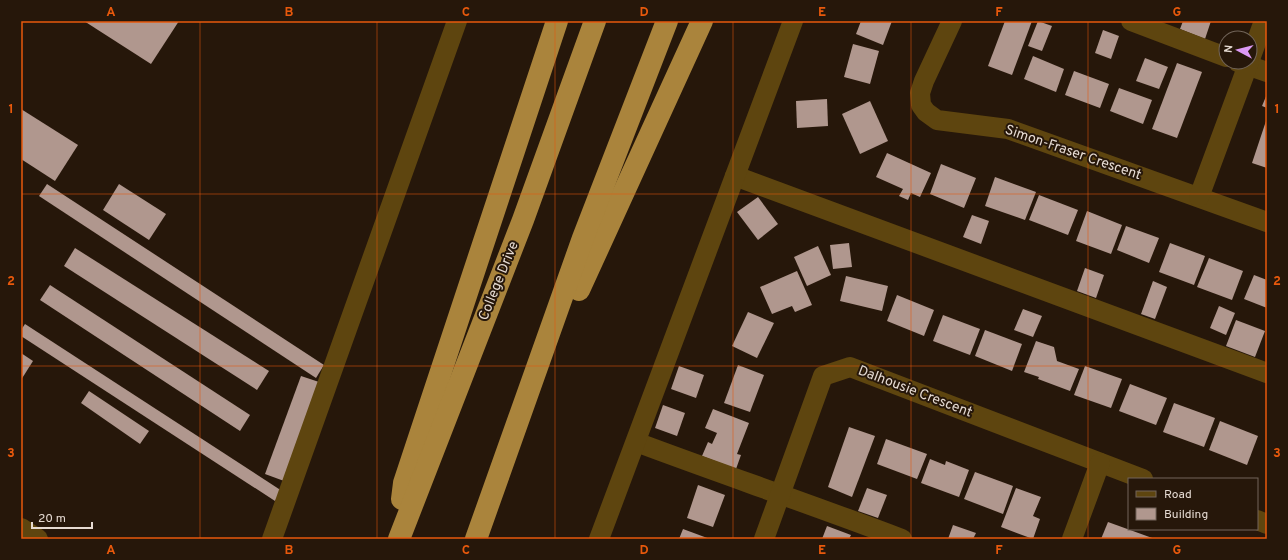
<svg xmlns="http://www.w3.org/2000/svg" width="1288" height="560" viewBox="0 0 1288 560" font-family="Overpass,sans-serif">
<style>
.building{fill:#b0978e}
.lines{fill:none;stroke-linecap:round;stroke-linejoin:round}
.minor{stroke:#5e450f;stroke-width:20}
.highway{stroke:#aa843c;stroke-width:22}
.grid{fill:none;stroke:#e8590c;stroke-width:1;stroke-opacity:0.55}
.labels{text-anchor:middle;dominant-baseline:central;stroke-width:4;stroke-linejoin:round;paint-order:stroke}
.street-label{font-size:14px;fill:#e5dad2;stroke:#26170a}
.neatline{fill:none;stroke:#e8590c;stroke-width:1.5}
.grid-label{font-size:13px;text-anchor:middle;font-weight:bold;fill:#e8590c}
</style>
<rect width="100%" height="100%" fill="#26170a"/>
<g class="building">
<path d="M 84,21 L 179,21 L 151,64 Z"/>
<path d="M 861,21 L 892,21 L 883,45 L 856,34 Z"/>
<path d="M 1005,21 L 1032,21 L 1012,75 L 988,66 Z"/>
<path d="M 1038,21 L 1052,26 L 1042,51 L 1028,46 Z"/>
<path d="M 1183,21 L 1211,21 L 1205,39 L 1180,29 Z"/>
<path d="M 1103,30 L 1119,36 L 1111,59 L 1095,53 Z"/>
<path d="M 853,44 L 879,51 L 870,84 L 844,77 Z"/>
<path d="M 1033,56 L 1064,69 L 1056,92 L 1024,79 Z"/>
<path d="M 1145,58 L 1168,67 L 1159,89 L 1136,81 Z"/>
<path d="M 1177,63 L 1202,72 L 1177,138 L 1152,129 Z"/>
<path d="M 1074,71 L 1109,84 L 1100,108 L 1065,95 Z"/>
<path d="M 1119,88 L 1152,100 L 1143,124 L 1110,111 Z"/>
<path d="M 1267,94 L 1267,108 L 1262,106 Z"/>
<path d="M 827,99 L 828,126 L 797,128 L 796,101 Z"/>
<path d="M 870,101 L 888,141 L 860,154 L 842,114 Z"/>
<path d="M 21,109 L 78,145 L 55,181 L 21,159 Z"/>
<path d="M 1266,121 L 1267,122 L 1267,168 L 1252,163 Z"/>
<path d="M 887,153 L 931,173 L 920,197 L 911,193 L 908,200 L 899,196 L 903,189 L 876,177 Z"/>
<path d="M 941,164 L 976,178 L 964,208 L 930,194 Z"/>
<path d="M 995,177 L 1036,192 L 1025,220 L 985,206 Z"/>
<path d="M 47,184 L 324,365 L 316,378 L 39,196 Z"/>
<path d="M 119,184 L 166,214 L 149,240 L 103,210 Z"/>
<path d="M 1039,195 L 1078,210 L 1068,235 L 1029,220 Z"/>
<path d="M 758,197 L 778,224 L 758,240 L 737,212 Z"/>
<path d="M 1087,211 L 1122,225 L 1111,254 L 1076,241 Z"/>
<path d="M 972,215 L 989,221 L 981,244 L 963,237 Z"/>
<path d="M 1126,226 L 1159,238 L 1149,263 L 1117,250 Z"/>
<path d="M 849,243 L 852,267 L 833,269 L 830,245 Z"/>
<path d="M 1170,243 L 1205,256 L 1194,285 L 1159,272 Z"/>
<path d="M 818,246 L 831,275 L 807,286 L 794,257 Z"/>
<path d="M 75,248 L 269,371 L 257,390 L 64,266 Z"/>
<path d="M 1209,258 L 1243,271 L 1232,300 L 1197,287 Z"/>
<path d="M 1085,268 L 1104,275 L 1096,298 L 1077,291 Z"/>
<path d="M 797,271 L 812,305 L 795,312 L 792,306 L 772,314 L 760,287 Z"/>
<path d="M 1254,275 L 1267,280 L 1267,308 L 1244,299 Z"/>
<path d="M 846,276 L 888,286 L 882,311 L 840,301 Z"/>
<path d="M 1153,281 L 1167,287 L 1155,319 L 1141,314 Z"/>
<path d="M 50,285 L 250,415 L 240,431 L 40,300 Z"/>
<path d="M 897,295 L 934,310 L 924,336 L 887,321 Z"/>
<path d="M 1219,306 L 1235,313 L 1226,335 L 1210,328 Z"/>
<path d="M 1023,309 L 1042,316 L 1033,337 L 1014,330 Z"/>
<path d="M 748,312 L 774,323 L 757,358 L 732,346 Z"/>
<path d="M 943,315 L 980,329 L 970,355 L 933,341 Z"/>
<path d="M 1236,320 L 1265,331 L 1255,357 L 1226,346 Z"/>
<path d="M 25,324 L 282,491 L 275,501 L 21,336 L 21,330 Z"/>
<path d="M 985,330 L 1022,344 L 1012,371 L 975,356 Z"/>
<path d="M 1036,341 L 1054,347 L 1057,361 L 1079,369 L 1070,391 L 1038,379 L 1039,377 L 1024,372 Z"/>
<path d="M 21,353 L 33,361 L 21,380 Z"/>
<path d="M 738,365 L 764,375 L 750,412 L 724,403 Z"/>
<path d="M 679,366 L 704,375 L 696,398 L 671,389 Z"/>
<path d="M 1085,366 L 1122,379 L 1111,408 L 1074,395 Z"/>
<path d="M 301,376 L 319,382 L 284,481 L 265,474 Z"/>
<path d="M 1130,384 L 1167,398 L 1156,425 L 1119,411 Z"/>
<path d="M 89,391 L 149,431 L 140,444 L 81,403 Z"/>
<path d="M 1174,403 L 1215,418 L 1204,447 L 1163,432 Z"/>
<path d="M 663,405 L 685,413 L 677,436 L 655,428 Z"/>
<path d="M 713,409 L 749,423 L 737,454 L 741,455 L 736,469 L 702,456 L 708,442 L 712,444 L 717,433 L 705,428 Z"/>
<path d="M 1220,421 L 1258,436 L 1247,465 L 1209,450 Z"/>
<path d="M 849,427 L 875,436 L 852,497 L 828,487 Z"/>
<path d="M 886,439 L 927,454 L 917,479 L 877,464 Z"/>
<path d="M 930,459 L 945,465 L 946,461 L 969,470 L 959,497 L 921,483 Z"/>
<path d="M 975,472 L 1013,486 L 1003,514 L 964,499 Z"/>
<path d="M 698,485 L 725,495 L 713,527 L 687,518 Z"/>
<path d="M 867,488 L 887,495 L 878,518 L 858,511 Z"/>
<path d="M 1016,488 L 1041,497 L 1033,516 L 1040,519 L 1033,539 L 1001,527 Z"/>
<path d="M 1108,522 L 1155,539 L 1101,539 Z"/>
<path d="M 953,525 L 976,533 L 973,539 L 948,539 Z"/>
<path d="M 827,526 L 851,535 L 849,539 L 822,539 Z"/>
<path d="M 683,529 L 710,539 L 679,539 Z"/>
</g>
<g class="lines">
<g class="minor">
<path d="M 952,21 L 924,81 L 920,93 L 921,105 L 926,112 L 937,120 L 1008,129 L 1267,222"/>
<path d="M 1131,21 L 1226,57"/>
<path d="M 1250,59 L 1264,21"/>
<path d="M 1238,62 L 1267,72"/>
<path d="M 735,176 L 1267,373"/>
<path d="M 1199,197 L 1249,62"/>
<path d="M 636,442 C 724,475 813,505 902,539"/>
<path d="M 1257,520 L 1267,524"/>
<path d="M 21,528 L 38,539"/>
<path d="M 272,539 L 457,21"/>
<path d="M 599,539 L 793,21"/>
<path d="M 764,539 L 823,376 L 850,367 L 1143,479"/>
<path d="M 1072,539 L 1100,463"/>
</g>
<g class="highway">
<path d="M 579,290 L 702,21"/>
<path d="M 402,499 L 404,483 L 557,21"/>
<path d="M 399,539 L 523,220 L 595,21"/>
<path d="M 476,539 L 583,238 L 667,21"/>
</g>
</g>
<path class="grid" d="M 200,21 L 200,539M 377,21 L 377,539M 555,21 L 555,539M 733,21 L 733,539M 911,21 L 911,539M 1088,21 L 1088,539M 21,194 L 1267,194M 21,366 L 1267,366"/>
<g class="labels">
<g class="street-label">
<text transform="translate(1073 153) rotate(19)">Simon-Fraser Crescent</text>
<text transform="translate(499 281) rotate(-68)">College Drive</text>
<text transform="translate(915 392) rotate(21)">Dalhousie Crescent</text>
</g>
</g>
<rect width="1288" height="560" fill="none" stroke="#26170a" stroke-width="44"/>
<rect x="1128" y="478" width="130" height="52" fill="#26170a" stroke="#72655a"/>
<rect x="1136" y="491" width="20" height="6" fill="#5e450f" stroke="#72655a"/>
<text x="1164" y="498" font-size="12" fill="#e5dad2">Road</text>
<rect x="1136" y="508" width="20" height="12" fill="#b0978e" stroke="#72655a"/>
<text x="1164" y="518" font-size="12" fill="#e5dad2">Building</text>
<g transform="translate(1238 50) rotate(277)"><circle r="19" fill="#26170a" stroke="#72655a"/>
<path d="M0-3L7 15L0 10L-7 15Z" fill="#dc99f4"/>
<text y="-6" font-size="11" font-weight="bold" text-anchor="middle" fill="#e5dad2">N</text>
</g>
<path d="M32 522v6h60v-6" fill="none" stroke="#e5dad2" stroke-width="2"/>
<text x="38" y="522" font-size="12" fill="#e5dad2" stroke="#26170a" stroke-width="3" paint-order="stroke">20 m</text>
<rect x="22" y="22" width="1244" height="516" class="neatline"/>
<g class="grid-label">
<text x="111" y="16">A</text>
<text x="289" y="16">B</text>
<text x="466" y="16">C</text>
<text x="644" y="16">D</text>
<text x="822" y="16">E</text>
<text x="999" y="16">F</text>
<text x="1177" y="16">G</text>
<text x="11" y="113">1</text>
<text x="1277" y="113">1</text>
<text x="11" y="285">2</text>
<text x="1277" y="285">2</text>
<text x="11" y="457">3</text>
<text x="1277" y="457">3</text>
<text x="111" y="554">A</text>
<text x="289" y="554">B</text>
<text x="466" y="554">C</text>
<text x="644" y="554">D</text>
<text x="822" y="554">E</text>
<text x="999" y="554">F</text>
<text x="1177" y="554">G</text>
</g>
</svg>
